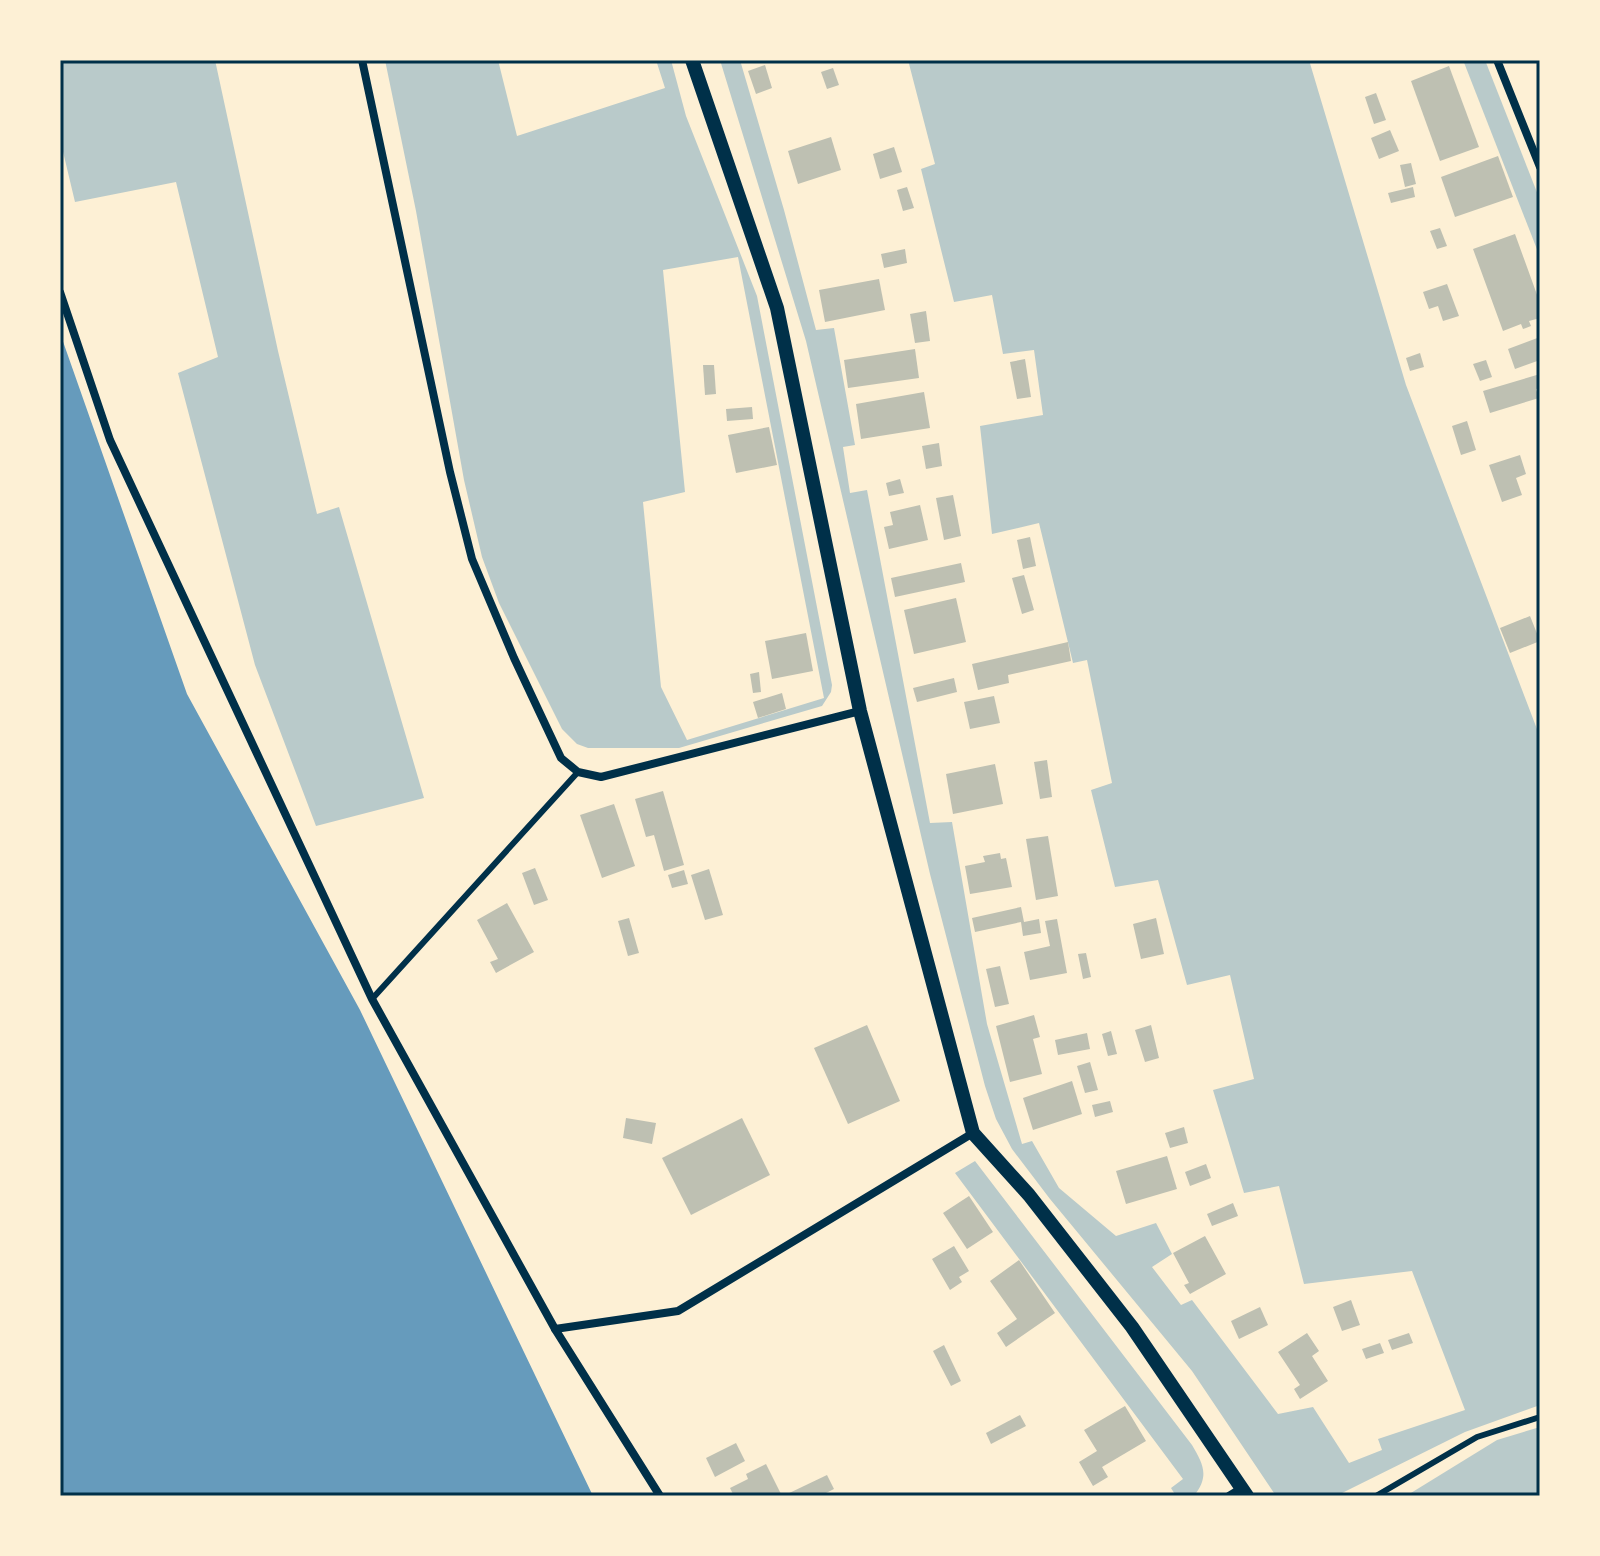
<svg xmlns="http://www.w3.org/2000/svg" width="1600" height="1556" viewBox="0 0 1600 1556" font-family="Lato,sans-serif">
<style>
.green{fill:#b9caca;fill-rule:evenodd}
.water{fill:#669bbc}
.building{fill:#bec0b2}
.lines{fill:none;stroke-linecap:round;stroke-linejoin:round}
.service{stroke:#003049;stroke-width:6}
.minor{stroke:#003049;stroke-width:8}
.tertiary{stroke:#003049;stroke-width:14}
.neatline{fill:none;stroke:#003049;stroke-width:3}
</style>
<rect width="100%" height="100%" fill="#fdf0d5"/>
<g class="green">
<path d="M 60,60 L 215,60 L 278,351 L 317,514 L 339,507 L 424,798 L 316,826 L 255,665 L 178,373 L 218,357 L 176,182 L 75,202 L 60,139 Z"/>
<path d="M 385,60 L 498,60 L 517,136 L 665,88 L 656,60 L 671,60 L 686,116 L 757,296 L 832,685 L 831,692 L 822,706 L 679,748 L 588,748 L 577,744 L 562,729 L 499,603 L 482,557 L 464,480 L 416,211 ZM 738,257 L 824,698 L 687,740 L 661,687 L 643,502 L 685,492 L 663,270 Z"/>
<path d="M 720,60 L 740,60 L 784,210 L 816,330 L 834,328 L 855,445 L 843,447 L 850,493 L 867,490 L 930,823 L 952,822 L 987,1024 L 1022,1144 L 1032,1141 L 1059,1188 L 1116,1236 L 1156,1223 L 1172,1254 L 1152,1267 L 1181,1305 L 1192,1300 L 1278,1414 L 1313,1407 L 1349,1463 L 1382,1450 L 1378,1439 L 1465,1410 L 1412,1271 L 1304,1284 L 1279,1186 L 1244,1193 L 1213,1090 L 1254,1079 L 1230,975 L 1187,985 L 1158,880 L 1115,887 L 1091,790 L 1112,783 L 1087,660 L 1073,663 L 1039,523 L 992,534 L 980,426 L 1043,415 L 1034,350 L 1003,354 L 992,295 L 954,302 L 921,169 L 935,164 L 908,60 L 1309,60 L 1406,385 L 1540,737 L 1540,1405 L 1465,1432 L 1336,1496 L 1276,1496 L 1192,1371 L 1050,1199 L 1012,1149 L 996,1119 L 985,1086 L 930,874 L 806,341 Z"/>
<path d="M 1463,60 L 1485,60 L 1540,200 L 1540,257 Z"/>
<path d="M 975,1161 L 1192,1445 C 1203,1464 1210,1476 1194,1496 L 1176,1496 L 1171,1488 L 1183,1479 L 955,1173 Z"/>
<path d="M 1540,1427 L 1540,1496 L 1406,1496 L 1497,1440 Z"/>
</g>
<path class="water" d="M 60,333 L 187,694 L 360,1010 L 593,1496 L 60,1496 Z"/>
<g class="building">
<path d="M 765,65 L 772,88 L 756,94 L 748,71 Z"/>
<path d="M 1449,66 L 1479,147 L 1440,161 L 1411,81 Z"/>
<path d="M 833,68 L 839,85 L 827,89 L 821,72 Z"/>
<path d="M 1376,93 L 1386,120 L 1374,124 L 1365,97 Z"/>
<path d="M 1390,130 L 1399,151 L 1379,159 L 1371,138 Z"/>
<path d="M 831,137 L 841,170 L 798,184 L 788,151 Z"/>
<path d="M 894,147 L 902,172 L 880,179 L 873,154 Z"/>
<path d="M 1498,156 L 1513,197 L 1455,217 L 1441,177 Z"/>
<path d="M 1411,163 L 1416,184 L 1405,187 L 1400,165 Z"/>
<path d="M 907,187 L 914,208 L 903,211 L 897,190 Z"/>
<path d="M 1413,187 L 1415,197 L 1391,203 L 1388,193 Z"/>
<path d="M 1440,228 L 1447,246 L 1437,249 L 1430,231 Z"/>
<path d="M 1515,234 L 1540,303 L 1540,318 L 1529,321 L 1531,326 L 1523,329 L 1521,324 L 1503,331 L 1473,249 Z"/>
<path d="M 905,249 L 907,263 L 884,268 L 881,254 Z"/>
<path d="M 879,279 L 885,310 L 825,322 L 819,290 Z"/>
<path d="M 1447,284 L 1459,316 L 1443,321 L 1438,306 L 1429,309 L 1423,292 Z"/>
<path d="M 926,311 L 930,341 L 915,343 L 910,314 Z"/>
<path d="M 1540,337 L 1540,360 L 1515,369 L 1508,349 Z"/>
<path d="M 915,349 L 919,378 L 848,388 L 844,360 Z"/>
<path d="M 1420,353 L 1424,367 L 1410,371 L 1406,358 Z"/>
<path d="M 1025,359 L 1031,397 L 1017,399 L 1010,362 Z"/>
<path d="M 1486,360 L 1492,377 L 1480,381 L 1473,364 Z"/>
<path d="M 703,365 L 714,365 L 716,394 L 705,395 Z"/>
<path d="M 1540,374 L 1540,388 L 1536,389 L 1539,398 L 1490,413 L 1483,391 Z"/>
<path d="M 924,392 L 930,428 L 861,439 L 856,404 Z"/>
<path d="M 752,407 L 753,419 L 727,421 L 726,409 Z"/>
<path d="M 1467,421 L 1476,450 L 1461,455 L 1452,426 Z"/>
<path d="M 769,427 L 777,465 L 736,473 L 728,435 Z"/>
<path d="M 939,443 L 942,466 L 926,469 L 922,446 Z"/>
<path d="M 1520,455 L 1526,474 L 1516,478 L 1522,495 L 1502,502 L 1489,465 Z"/>
<path d="M 900,479 L 904,493 L 889,496 L 886,483 Z"/>
<path d="M 953,495 L 961,536 L 944,540 L 936,498 Z"/>
<path d="M 920,505 L 928,540 L 889,549 L 884,527 L 893,525 L 890,512 Z"/>
<path d="M 1030,537 L 1036,566 L 1023,569 L 1017,540 Z"/>
<path d="M 961,563 L 965,582 L 895,597 L 891,578 Z"/>
<path d="M 1024,575 L 1034,610 L 1022,614 L 1012,578 Z"/>
<path d="M 956,598 L 966,642 L 914,654 L 904,610 Z"/>
<path d="M 1530,616 L 1540,641 L 1510,653 L 1500,628 Z"/>
<path d="M 806,633 L 813,671 L 772,679 L 765,641 Z"/>
<path d="M 1068,642 L 1071,661 L 1008,675 L 1009,683 L 978,690 L 972,664 Z"/>
<path d="M 759,672 L 761,692 L 753,693 L 750,674 Z"/>
<path d="M 954,678 L 957,692 L 917,702 L 913,688 Z"/>
<path d="M 782,693 L 786,709 L 758,718 L 753,702 Z"/>
<path d="M 994,696 L 1000,723 L 970,729 L 964,702 Z"/>
<path d="M 1047,760 L 1052,797 L 1040,799 L 1034,762 Z"/>
<path d="M 995,764 L 1003,804 L 953,814 L 946,774 Z"/>
<path d="M 663,791 L 684,865 L 664,871 L 654,835 L 646,837 L 635,799 Z"/>
<path d="M 614,804 L 635,866 L 602,878 L 580,815 Z"/>
<path d="M 1048,836 L 1058,896 L 1036,900 L 1026,839 Z"/>
<path d="M 1000,853 L 1001,859 L 1006,858 L 1012,887 L 970,894 L 965,866 L 985,862 L 983,856 Z"/>
<path d="M 535,868 L 548,900 L 534,905 L 522,873 Z"/>
<path d="M 709,869 L 723,915 L 705,920 L 691,875 Z"/>
<path d="M 684,870 L 688,884 L 672,888 L 668,875 Z"/>
<path d="M 507,903 L 534,952 L 496,973 L 490,962 L 498,959 L 477,920 Z"/>
<path d="M 1021,907 L 1024,922 L 1039,919 L 1041,933 L 1023,936 L 1021,922 L 975,932 L 972,918 Z"/>
<path d="M 629,918 L 639,953 L 628,956 L 618,921 Z"/>
<path d="M 1156,918 L 1164,954 L 1141,959 L 1133,924 Z"/>
<path d="M 1057,919 L 1067,973 L 1030,980 L 1024,952 L 1050,946 L 1045,921 Z"/>
<path d="M 1086,953 L 1091,977 L 1083,979 L 1078,954 Z"/>
<path d="M 1000,966 L 1009,1004 L 995,1007 L 986,969 Z"/>
<path d="M 1034,1015 L 1040,1037 L 1033,1039 L 1042,1074 L 1010,1082 L 996,1026 Z"/>
<path d="M 867,1025 L 900,1101 L 848,1124 L 814,1048 Z"/>
<path d="M 1151,1025 L 1159,1058 L 1145,1062 L 1135,1030 Z"/>
<path d="M 1111,1031 L 1117,1054 L 1108,1056 L 1102,1034 Z"/>
<path d="M 1087,1033 L 1090,1049 L 1058,1055 L 1055,1040 Z"/>
<path d="M 1090,1062 L 1098,1090 L 1085,1093 L 1077,1066 Z"/>
<path d="M 1072,1081 L 1082,1114 L 1033,1130 L 1023,1098 Z"/>
<path d="M 1110,1101 L 1113,1112 L 1095,1117 L 1092,1105 Z"/>
<path d="M 626,1118 L 656,1123 L 652,1144 L 623,1138 Z"/>
<path d="M 742,1118 L 770,1175 L 691,1215 L 662,1158 Z"/>
<path d="M 1184,1127 L 1188,1143 L 1170,1148 L 1165,1133 Z"/>
<path d="M 1167,1156 L 1177,1189 L 1126,1204 L 1116,1171 Z"/>
<path d="M 1206,1164 L 1211,1178 L 1190,1186 L 1185,1172 Z"/>
<path d="M 969,1196 L 993,1232 L 967,1249 L 943,1213 Z"/>
<path d="M 1233,1203 L 1238,1216 L 1212,1226 L 1207,1214 Z"/>
<path d="M 1205,1236 L 1226,1274 L 1190,1294 L 1184,1285 L 1189,1283 L 1173,1253 Z"/>
<path d="M 954,1246 L 969,1271 L 959,1277 L 962,1282 L 950,1290 L 932,1259 Z"/>
<path d="M 1019,1260 L 1055,1313 L 1006,1347 L 997,1333 L 1017,1319 L 990,1281 Z"/>
<path d="M 1351,1300 L 1360,1325 L 1342,1331 L 1333,1307 Z"/>
<path d="M 1260,1307 L 1268,1325 L 1239,1339 L 1231,1321 Z"/>
<path d="M 1307,1333 L 1319,1351 L 1312,1356 L 1328,1381 L 1300,1399 L 1294,1389 L 1300,1385 L 1278,1352 Z"/>
<path d="M 1409,1333 L 1413,1343 L 1392,1350 L 1388,1340 Z"/>
<path d="M 1380,1343 L 1384,1353 L 1366,1359 L 1362,1349 Z"/>
<path d="M 944,1345 L 961,1381 L 951,1386 L 933,1351 Z"/>
<path d="M 1125,1406 L 1146,1441 L 1102,1467 L 1108,1477 L 1093,1486 L 1079,1462 L 1097,1451 L 1084,1430 Z"/>
<path d="M 1020,1415 L 1026,1426 L 991,1444 L 986,1433 Z"/>
<path d="M 736,1443 L 745,1461 L 715,1477 L 706,1458 Z"/>
<path d="M 766,1464 L 782,1496 L 734,1496 L 730,1488 L 748,1479 L 746,1474 Z"/>
<path d="M 827,1475 L 834,1489 L 820,1496 L 783,1496 Z"/>
</g>
<g class="lines">
<g class="service">
<path d="M 372,999 L 578,772"/>
<path d="M 1376,1496 L 1477,1437 L 1540,1417"/>
</g>
<g class="minor">
<path d="M 362,60 L 450,472 L 472,559 L 514,658 L 561,758 L 578,772 L 601,777 L 860,711"/>
<path d="M 1497,60 L 1540,167"/>
<path d="M 60,292 L 110,440 L 372,999 L 555,1329 L 660,1496"/>
<path d="M 555,1329 L 678,1311 L 973,1133"/>
<path d="M 1229,1496 L 1242,1488"/>
</g>
<path class="tertiary" d="M 692,60 L 777,308 L 860,711 L 973,1133 L 1029,1195 L 1132,1327 L 1247,1496"/>
</g>
<rect width="1600" height="1556" fill="none" stroke="#fdf0d5" stroke-width="124"/>
<rect x="62" y="62" width="1476" height="1432" class="neatline"/>
</svg>
